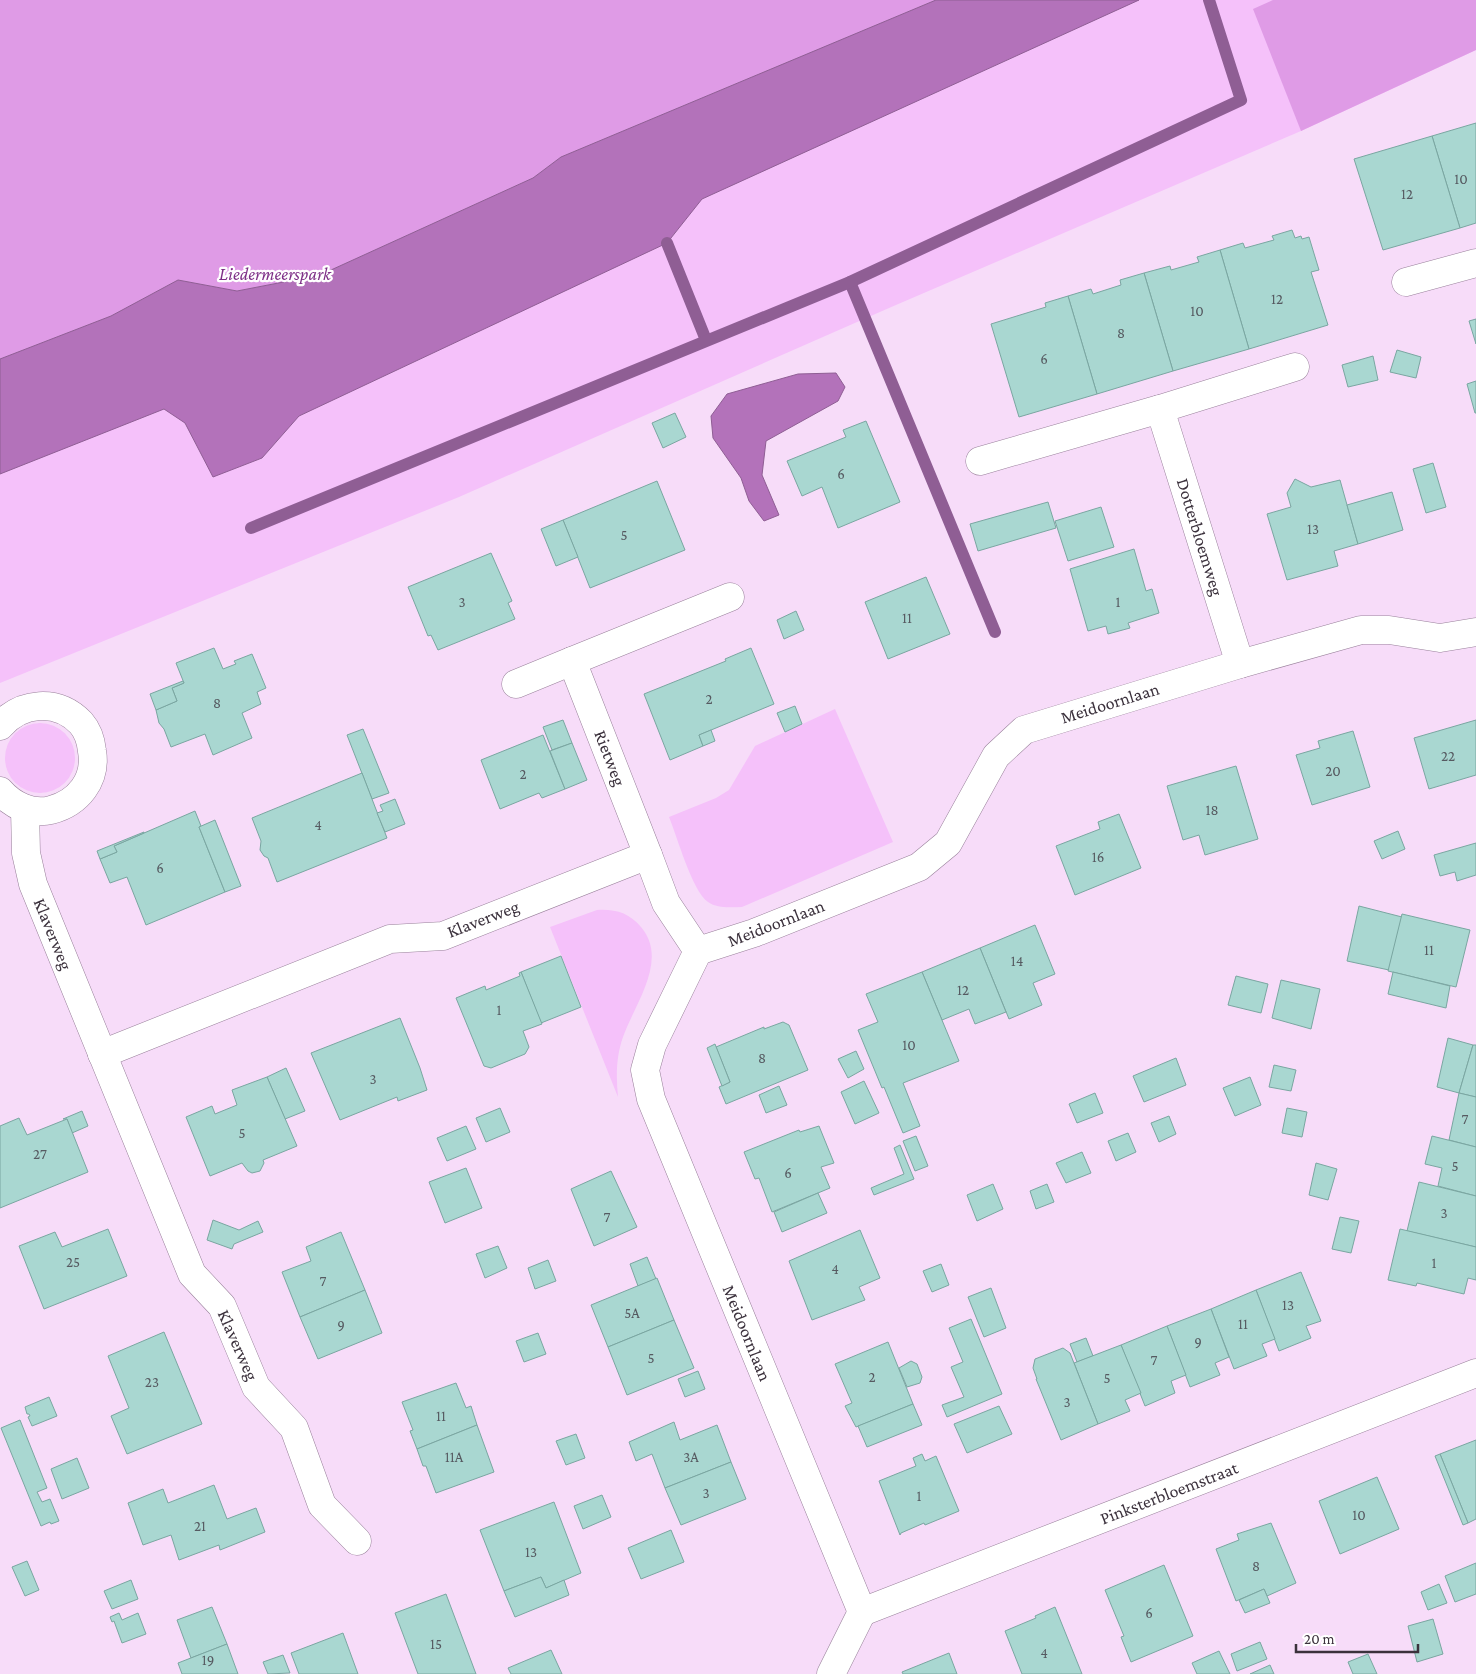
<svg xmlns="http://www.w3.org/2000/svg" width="1476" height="1674" viewBox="0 0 1476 1674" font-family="'Crimson Pro',serif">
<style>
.green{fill:#f5c1fa}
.forest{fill:#df9be6}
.water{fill:#b372ba;stroke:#8f5e94}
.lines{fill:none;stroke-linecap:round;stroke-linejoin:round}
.stream{stroke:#8f5e94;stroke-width:12}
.building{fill:#a9d7d1;stroke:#7aa6a1}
.street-casing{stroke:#99819b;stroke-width:29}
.street{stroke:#fff;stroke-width:28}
.labels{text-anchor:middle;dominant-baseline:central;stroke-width:4.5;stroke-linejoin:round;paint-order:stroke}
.number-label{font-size:15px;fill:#565a61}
.park-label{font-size:18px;font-style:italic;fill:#7d2e86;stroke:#fff}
.street-label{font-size:18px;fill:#3b313c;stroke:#fff}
</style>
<rect width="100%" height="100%" fill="#f7dcf9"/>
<g class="green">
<path d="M 0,0 L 1476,0 L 1476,50 L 1301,131 L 889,308 L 459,497 L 0,683 Z"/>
<path d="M 835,709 L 893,842 L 742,907 C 731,907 718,909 708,902 C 692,891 677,836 669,817 L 716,798 L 729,790 L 755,746 Z"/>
<circle cx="40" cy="758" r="35"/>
<path d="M 597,910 C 616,909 629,913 641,927 C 669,960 635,1003 623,1037 C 616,1057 616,1076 618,1097 L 550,927 Z"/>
</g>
<g class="forest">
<path d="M 0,0 L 936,0 L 561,157 L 533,178 L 320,275 L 237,291 L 178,280 L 111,316 L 0,359 Z"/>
<path d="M 1273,0 L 1476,0 L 1476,50 L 1301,131 L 1253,9 Z"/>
</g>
<g class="water">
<path d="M 936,0 L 1139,0 L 702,199 L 667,243 L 299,416 L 262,458 L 213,477 L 185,423 L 164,409 L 0,474 L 0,359 L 111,316 L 178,280 L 237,291 L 320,275 L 533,178 L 561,157 Z"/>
<path d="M 836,373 L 845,387 L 838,401 L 766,441 L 762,475 L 779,515 L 764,521 L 749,501 L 741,478 L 713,438 L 711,416 L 727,394 L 798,374 Z"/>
</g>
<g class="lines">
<g class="stream">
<path d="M 667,243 L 706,340"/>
<path d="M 850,282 L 995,632"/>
<path d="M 251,528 L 850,282 L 1241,100 L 1209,0"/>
</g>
</g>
<g class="building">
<path d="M 1476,123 L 1476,223 L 1460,228 L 1432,136 Z"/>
<path d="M 1432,136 L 1460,228 L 1383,250 L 1354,159 Z"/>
<path d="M 1292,230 L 1295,238 L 1301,236 L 1302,239 L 1309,237 L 1319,270 L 1311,272 L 1328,325 L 1249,349 L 1220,250 L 1243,243 L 1245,248 L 1274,240 L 1272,236 Z"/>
<path d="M 1220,250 L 1249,349 L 1173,371 L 1144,273 L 1170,266 L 1171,270 L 1199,262 L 1197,257 Z"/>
<path d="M 1144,273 L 1173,371 L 1097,394 L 1068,296 L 1091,289 L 1093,294 L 1121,285 L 1120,280 Z"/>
<path d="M 1068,296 L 1097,394 L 1019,417 L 991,324 L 1046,307 L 1045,303 Z"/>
<path d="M 1476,319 L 1476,344 L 1469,321 Z"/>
<path d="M 1397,350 L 1421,357 L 1416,378 L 1390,372 Z"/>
<path d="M 1373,356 L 1378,380 L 1348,387 L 1342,365 Z"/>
<path d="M 1476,381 L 1476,413 L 1475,413 L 1467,384 Z"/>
<path d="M 675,413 L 686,437 L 663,448 L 652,423 Z"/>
<path d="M 866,421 L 900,502 L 838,528 L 822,487 L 802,496 L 787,461 L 846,437 L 843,430 Z"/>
<path d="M 1433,463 L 1446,507 L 1426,513 L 1413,469 Z"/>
<path d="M 1295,479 L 1311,487 L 1340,480 L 1358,544 L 1334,551 L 1338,566 L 1287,580 L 1267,514 L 1291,507 L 1287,493 Z"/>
<path d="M 657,481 L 685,550 L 590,588 L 563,520 Z"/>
<path d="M 1392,492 L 1403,530 L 1358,544 L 1347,505 Z"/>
<path d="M 1048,502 L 1056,528 L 978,551 L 970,524 Z"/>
<path d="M 1101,507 L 1114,547 L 1068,561 L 1055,521 Z"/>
<path d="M 563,520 L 578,557 L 556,566 L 541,529 Z"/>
<path d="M 1134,549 L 1146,591 L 1152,589 L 1159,613 L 1128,623 L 1130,628 L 1108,634 L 1106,626 L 1088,631 L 1070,569 Z"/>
<path d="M 491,553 L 512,601 L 508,603 L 515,619 L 438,650 L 431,635 L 428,636 L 408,587 Z"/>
<path d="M 926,577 L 950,634 L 888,659 L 865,602 Z"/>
<path d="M 796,611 L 804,630 L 784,639 L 777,620 Z"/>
<path d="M 214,648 L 223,669 L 236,664 L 234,661 L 252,654 L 266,688 L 257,692 L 261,704 L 242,713 L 252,738 L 213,755 L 205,734 L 171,747 L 164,729 L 159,723 L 156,710 L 177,701 L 172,688 L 184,683 L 176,663 Z"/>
<path d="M 751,648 L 774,704 L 699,735 L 703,746 L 670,760 L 644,694 L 726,661 L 725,659 Z"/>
<path d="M 183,681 L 184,683 L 172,688 L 177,701 L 156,710 L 150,694 Z"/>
<path d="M 795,706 L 802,724 L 785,732 L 777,713 Z"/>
<path d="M 563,720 L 572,743 L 552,750 L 543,727 Z"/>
<path d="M 1476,720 L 1476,775 L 1429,789 L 1414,738 Z"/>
<path d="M 363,729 L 389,793 L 372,799 L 347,735 Z"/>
<path d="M 711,730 L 715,741 L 703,746 L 699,735 Z"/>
<path d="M 1353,731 L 1370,787 L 1312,805 L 1296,755 L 1320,748 L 1318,741 Z"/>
<path d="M 543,735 L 565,789 L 542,798 L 539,793 L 500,809 L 481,760 Z"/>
<path d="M 572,743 L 587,780 L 565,789 L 550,751 Z"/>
<path d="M 1236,766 L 1258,839 L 1205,855 L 1199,835 L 1183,840 L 1167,786 Z"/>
<path d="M 362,773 L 387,838 L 277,882 L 268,858 L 264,856 L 260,850 L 261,841 L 252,818 Z"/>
<path d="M 395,799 L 405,824 L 385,832 L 377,813 L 383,811 L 380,805 Z"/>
<path d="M 195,811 L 201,826 L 199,827 L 225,892 L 146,925 L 127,877 L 110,883 L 100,859 L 117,852 L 114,846 Z"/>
<path d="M 1119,814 L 1141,868 L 1075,895 L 1056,846 L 1100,829 L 1098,822 Z"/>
<path d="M 215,820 L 241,886 L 225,892 L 199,827 Z"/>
<path d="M 1398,831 L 1405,849 L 1382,859 L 1374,841 Z"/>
<path d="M 144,832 L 144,833 L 114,846 L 117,852 L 100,859 L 97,851 Z"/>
<path d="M 1476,843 L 1476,875 L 1457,881 L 1455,872 L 1440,876 L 1434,855 Z"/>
<path d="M 1359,906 L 1402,917 L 1389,970 L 1347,961 Z"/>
<path d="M 1402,914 L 1470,930 L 1456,987 L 1388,971 Z"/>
<path d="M 1035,925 L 1055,974 L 1033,983 L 1042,1005 L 1009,1019 L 980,948 Z"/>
<path d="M 980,948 L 1006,1012 L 975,1024 L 969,1009 L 942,1020 L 922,972 Z"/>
<path d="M 561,956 L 581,1007 L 541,1023 L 521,972 Z"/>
<path d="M 521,972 L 542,1024 L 523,1031 L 529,1047 L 525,1054 L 491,1068 L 484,1066 L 456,998 L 485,986 L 486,990 L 520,976 L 519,973 Z"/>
<path d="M 922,972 L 959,1061 L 903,1083 L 920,1126 L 903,1133 L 884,1087 L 882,1088 L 858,1030 L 878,1022 L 866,994 Z"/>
<path d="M 1393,972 L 1450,986 L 1446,1008 L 1388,994 Z"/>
<path d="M 1236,976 L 1268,984 L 1261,1013 L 1228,1005 Z"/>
<path d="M 1281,980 L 1320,989 L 1311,1029 L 1272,1018 Z"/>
<path d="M 400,1018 L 420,1068 L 427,1090 L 398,1101 L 397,1097 L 340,1120 L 311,1053 Z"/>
<path d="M 783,1022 L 789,1025 L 808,1070 L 726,1104 L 719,1087 L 730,1082 L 716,1047 L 764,1027 L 764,1029 Z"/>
<path d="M 1448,1038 L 1473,1045 L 1459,1093 L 1437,1087 Z"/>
<path d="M 715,1044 L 730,1082 L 722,1086 L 707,1048 Z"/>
<path d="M 1473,1045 L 1476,1045 L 1476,1097 L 1459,1093 Z"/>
<path d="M 856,1051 L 864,1069 L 848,1078 L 838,1059 Z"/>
<path d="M 1176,1058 L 1186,1085 L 1144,1102 L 1133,1076 Z"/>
<path d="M 1274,1065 L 1296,1070 L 1291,1091 L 1269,1087 Z"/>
<path d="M 286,1068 L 305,1111 L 285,1119 L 267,1077 Z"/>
<path d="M 267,1077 L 297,1146 L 263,1160 L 264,1163 L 260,1171 L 252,1173 L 248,1171 L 242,1163 L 210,1176 L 186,1117 L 212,1106 L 215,1114 L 237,1105 L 232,1090 Z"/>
<path d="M 1250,1077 L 1261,1105 L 1235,1116 L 1223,1088 Z"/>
<path d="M 864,1081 L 879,1113 L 855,1124 L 841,1092 Z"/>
<path d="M 779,1086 L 787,1105 L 766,1113 L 759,1095 Z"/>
<path d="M 1095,1093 L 1103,1113 L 1077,1123 L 1069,1104 Z"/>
<path d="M 1459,1093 L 1476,1097 L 1476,1147 L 1449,1140 Z"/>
<path d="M 500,1108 L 510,1132 L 486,1142 L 476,1118 Z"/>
<path d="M 1287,1108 L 1307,1112 L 1302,1137 L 1282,1133 Z"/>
<path d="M 82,1111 L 88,1126 L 72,1133 L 67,1119 L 63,1119 Z"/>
<path d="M 1169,1116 L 1176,1134 L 1159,1142 L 1151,1123 Z"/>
<path d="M 19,1118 L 27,1135 L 67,1119 L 88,1172 L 0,1208 L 0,1126 Z"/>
<path d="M 466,1126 L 476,1149 L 447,1161 L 437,1138 Z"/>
<path d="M 819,1126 L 834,1163 L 821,1167 L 830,1188 L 772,1212 L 759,1178 L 755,1179 L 744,1152 L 799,1130 L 800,1132 Z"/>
<path d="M 1128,1133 L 1136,1152 L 1116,1161 L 1108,1141 Z"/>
<path d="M 916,1136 L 928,1166 L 915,1171 L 903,1141 Z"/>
<path d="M 1432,1136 L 1476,1147 L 1476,1196 L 1438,1186 L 1442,1168 L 1425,1164 Z"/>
<path d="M 900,1145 L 914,1179 L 874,1195 L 871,1188 L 904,1174 L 894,1148 Z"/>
<path d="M 1082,1152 L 1091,1173 L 1066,1183 L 1056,1163 Z"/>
<path d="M 1316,1163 L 1337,1169 L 1328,1200 L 1309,1195 Z"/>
<path d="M 466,1168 L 482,1208 L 445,1223 L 429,1182 Z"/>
<path d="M 611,1171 L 637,1227 L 594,1246 L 571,1189 Z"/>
<path d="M 1419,1182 L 1476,1196 L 1476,1247 L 1407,1231 Z"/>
<path d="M 993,1184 L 1003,1209 L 977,1221 L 967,1195 Z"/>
<path d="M 1047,1184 L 1054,1202 L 1036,1209 L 1030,1191 Z"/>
<path d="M 818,1193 L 827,1213 L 782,1232 L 774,1212 Z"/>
<path d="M 1340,1217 L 1359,1221 L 1351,1253 L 1332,1249 Z"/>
<path d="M 213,1220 L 239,1230 L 258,1221 L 263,1232 L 234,1244 L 232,1249 L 207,1240 Z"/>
<path d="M 108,1229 L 127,1276 L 44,1309 L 19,1246 L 55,1232 L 62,1247 Z"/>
<path d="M 1400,1229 L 1476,1247 L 1476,1280 L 1468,1278 L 1464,1294 L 1417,1283 L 1416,1286 L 1388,1280 Z"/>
<path d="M 860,1230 L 880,1278 L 859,1287 L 865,1300 L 812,1320 L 789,1261 Z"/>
<path d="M 341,1232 L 365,1290 L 300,1317 L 282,1272 L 311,1261 L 306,1247 Z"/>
<path d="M 498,1246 L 507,1268 L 485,1278 L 476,1254 Z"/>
<path d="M 647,1257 L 656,1279 L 638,1286 L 630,1264 Z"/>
<path d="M 548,1260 L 556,1281 L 535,1289 L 528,1268 Z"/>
<path d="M 941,1264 L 949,1285 L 932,1292 L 923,1271 Z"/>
<path d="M 1301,1272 L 1321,1321 L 1306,1326 L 1311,1338 L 1279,1351 L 1256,1290 Z"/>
<path d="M 657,1278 L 674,1320 L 608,1347 L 591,1305 Z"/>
<path d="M 991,1288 L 1006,1328 L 984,1337 L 968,1297 Z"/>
<path d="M 365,1290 L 382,1333 L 318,1359 L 300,1317 Z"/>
<path d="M 1256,1290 L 1275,1339 L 1262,1344 L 1267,1356 L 1234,1369 L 1211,1309 Z"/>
<path d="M 1211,1309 L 1229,1357 L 1215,1363 L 1220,1375 L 1190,1387 L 1167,1326 Z"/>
<path d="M 971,1319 L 1002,1394 L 947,1417 L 942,1405 L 964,1397 L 951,1367 L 963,1362 L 949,1328 Z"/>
<path d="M 674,1320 L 694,1368 L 627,1395 L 608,1347 Z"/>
<path d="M 1167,1326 L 1186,1375 L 1171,1381 L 1175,1393 L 1145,1406 L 1121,1345 Z"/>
<path d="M 164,1332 L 202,1424 L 127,1454 L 111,1416 L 129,1408 L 108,1356 Z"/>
<path d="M 538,1333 L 546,1354 L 524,1362 L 516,1341 Z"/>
<path d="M 1086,1338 L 1093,1356 L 1077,1362 L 1070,1344 Z"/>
<path d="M 888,1342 L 913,1404 L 856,1427 L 845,1406 L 852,1403 L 835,1364 Z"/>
<path d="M 1121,1345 L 1141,1393 L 1125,1400 L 1130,1411 L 1098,1424 L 1074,1363 Z"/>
<path d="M 1063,1348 L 1070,1353 L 1098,1424 L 1061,1440 L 1036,1379 L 1037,1379 L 1033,1368 L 1035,1359 Z"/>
<path d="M 911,1361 L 917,1364 L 922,1377 L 920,1383 L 907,1387 L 899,1368 Z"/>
<path d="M 698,1371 L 705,1389 L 685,1397 L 678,1379 Z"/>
<path d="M 456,1383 L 466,1408 L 471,1406 L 477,1425 L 417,1449 L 410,1431 L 413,1430 L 402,1402 Z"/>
<path d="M 49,1397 L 57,1416 L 32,1426 L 28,1417 L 30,1416 L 29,1414 L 27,1414 L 25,1407 Z"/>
<path d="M 913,1404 L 922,1425 L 867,1447 L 858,1426 Z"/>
<path d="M 999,1406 L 1012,1434 L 967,1453 L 954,1424 Z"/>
<path d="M 20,1420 L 47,1488 L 37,1492 L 42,1502 L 50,1499 L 59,1521 L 51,1524 L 50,1522 L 41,1526 L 1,1428 Z"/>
<path d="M 674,1422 L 680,1440 L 717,1425 L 731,1462 L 665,1488 L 652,1454 L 636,1461 L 629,1442 Z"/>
<path d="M 477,1425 L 494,1472 L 436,1493 L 426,1466 L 423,1466 L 417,1449 Z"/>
<path d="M 576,1434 L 585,1458 L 566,1465 L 556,1441 Z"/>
<path d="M 1476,1440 L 1476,1519 L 1468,1523 L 1440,1454 Z"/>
<path d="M 922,1454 L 925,1461 L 936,1456 L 959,1511 L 925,1525 L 924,1523 L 901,1533 L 900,1535 L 879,1481 L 916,1466 L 913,1458 Z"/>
<path d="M 1440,1454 L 1468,1523 L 1463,1525 L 1435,1456 Z"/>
<path d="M 77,1458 L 89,1488 L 62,1499 L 51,1469 Z"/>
<path d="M 731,1462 L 746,1499 L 681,1525 L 665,1488 Z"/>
<path d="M 1377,1477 L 1399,1529 L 1340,1554 L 1319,1501 Z"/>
<path d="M 214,1485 L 227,1519 L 256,1508 L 265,1532 L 220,1550 L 219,1545 L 179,1560 L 171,1535 L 143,1545 L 128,1503 L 163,1489 L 168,1503 Z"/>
<path d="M 602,1495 L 611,1517 L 583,1529 L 574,1506 Z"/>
<path d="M 554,1502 L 581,1573 L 546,1588 L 541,1577 L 504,1591 L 480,1530 Z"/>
<path d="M 1271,1523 L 1296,1583 L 1267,1596 L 1264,1589 L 1236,1601 L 1216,1549 L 1239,1540 L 1237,1534 Z"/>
<path d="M 671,1530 L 684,1562 L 641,1579 L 628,1548 Z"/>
<path d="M 27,1561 L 39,1590 L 25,1596 L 12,1567 Z"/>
<path d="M 1476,1563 L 1476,1594 L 1455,1602 L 1445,1576 Z"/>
<path d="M 1164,1565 L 1193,1636 L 1131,1662 L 1121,1637 L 1124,1636 L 1105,1590 Z"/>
<path d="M 541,1577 L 546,1588 L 564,1580 L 569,1595 L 515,1617 L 504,1591 Z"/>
<path d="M 131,1580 L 138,1599 L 112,1609 L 104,1591 Z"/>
<path d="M 1439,1584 L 1447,1603 L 1428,1610 L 1421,1592 Z"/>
<path d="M 1264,1589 L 1270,1603 L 1245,1613 L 1239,1600 Z"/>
<path d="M 446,1594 L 476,1674 L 418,1674 L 395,1613 Z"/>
<path d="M 212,1607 L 227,1644 L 191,1658 L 177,1620 Z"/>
<path d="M 1055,1607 L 1082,1674 L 1022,1674 L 1005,1631 L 1036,1618 L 1035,1616 Z"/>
<path d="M 119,1613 L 122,1620 L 138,1613 L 146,1634 L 122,1643 L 114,1621 L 112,1622 L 110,1617 Z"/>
<path d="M 1433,1619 L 1443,1654 L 1417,1662 L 1408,1626 Z"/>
<path d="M 343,1633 L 358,1674 L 299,1674 L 291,1653 Z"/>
<path d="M 1260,1642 L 1267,1659 L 1237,1671 L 1231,1654 Z"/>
<path d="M 227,1644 L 238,1674 L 182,1674 L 178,1663 Z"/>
<path d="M 551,1650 L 562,1674 L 511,1674 L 508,1668 Z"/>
<path d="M 1219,1651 L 1230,1674 L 1197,1674 L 1192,1663 Z"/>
<path d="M 949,1653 L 957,1674 L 903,1674 L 902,1672 Z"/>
<path d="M 1368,1654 L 1377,1674 L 1353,1674 L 1348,1662 Z"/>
<path d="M 283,1655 L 290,1673 L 268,1674 L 263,1662 Z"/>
<path d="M 1270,1665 L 1274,1674 L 1250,1674 Z"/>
</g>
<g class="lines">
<g class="street-casing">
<g id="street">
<path d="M 1406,282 L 1476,263"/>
<path d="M 1160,409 L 1295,367"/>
<path d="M 980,461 L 1160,409 L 1240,664"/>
<path d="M 516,684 L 572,661"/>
<path d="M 0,726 C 21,702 57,698 81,723 C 88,731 91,741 92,751 C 97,780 78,803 51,810 C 32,815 12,805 0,791"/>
<path d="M 25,809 L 26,853 L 33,884 L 192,1274 L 222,1306 L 256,1387 L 294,1428 L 322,1505 L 357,1541"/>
<path d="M 648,855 L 572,661 L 730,597"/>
<path d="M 102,1054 L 390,939 L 443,936 L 648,855 L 666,903 L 698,951"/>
<path d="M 862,1612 L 651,1099 L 645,1070 L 652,1045 L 698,951 L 754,933 L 919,867 L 948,843 L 996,756 L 1024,730 L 1240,664 L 1361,630 L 1389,630 L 1440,638 L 1476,632"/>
<path d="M 862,1612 L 1476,1373"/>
<path d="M 831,1674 L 862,1612"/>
</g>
</g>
<use href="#street" class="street"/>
</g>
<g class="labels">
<g class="number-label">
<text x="1461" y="179">10</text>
<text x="1407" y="194">12</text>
<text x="1277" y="299">12</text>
<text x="1197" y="311">10</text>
<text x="1121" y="333">8</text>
<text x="1044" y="359">6</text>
<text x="841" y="474">6</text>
<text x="1313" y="529">13</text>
<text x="624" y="535">5</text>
<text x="462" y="602">3</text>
<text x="1118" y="602">1</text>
<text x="907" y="618">11</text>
<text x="709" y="699">2</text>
<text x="217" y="703">8</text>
<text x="1448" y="756">22</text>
<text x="1333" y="771">20</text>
<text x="523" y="774">2</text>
<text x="1212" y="810">18</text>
<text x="318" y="825">4</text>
<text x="1098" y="857">16</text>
<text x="160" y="868">6</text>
<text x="1429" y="950">11</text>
<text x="1017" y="961">14</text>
<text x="963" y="990">12</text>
<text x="499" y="1010">1</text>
<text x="909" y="1045">10</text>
<text x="762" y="1058">8</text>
<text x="373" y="1079">3</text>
<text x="1465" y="1119">7</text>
<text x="242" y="1133">5</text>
<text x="40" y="1154">27</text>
<text x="1455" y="1166">5</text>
<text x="788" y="1173">6</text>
<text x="1444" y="1213">3</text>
<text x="607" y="1217">7</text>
<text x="73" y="1262">25</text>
<text x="1434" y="1263">1</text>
<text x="835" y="1269">4</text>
<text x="323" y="1281">7</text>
<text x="1288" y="1305">13</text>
<text x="632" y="1313">5A</text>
<text x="1243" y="1324">11</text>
<text x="341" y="1325">9</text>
<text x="1198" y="1342">9</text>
<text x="651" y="1358">5</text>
<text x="1154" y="1360">7</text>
<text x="872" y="1377">2</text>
<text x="1107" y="1378">5</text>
<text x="152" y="1382">23</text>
<text x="1067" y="1402">3</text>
<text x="441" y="1416">11</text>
<text x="454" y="1457">11A</text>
<text x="691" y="1457">3A</text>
<text x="706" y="1493">3</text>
<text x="919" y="1496">1</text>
<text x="1359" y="1515">10</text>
<text x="200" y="1526">21</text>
<text x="531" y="1552">13</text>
<text x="1256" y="1566">8</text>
<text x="1149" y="1613">6</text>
<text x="436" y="1644">15</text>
<text x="1044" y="1653">4</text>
<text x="208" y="1660">19</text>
</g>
<g class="park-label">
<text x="275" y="274">Liedermeerspark</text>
</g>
<g class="street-label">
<text transform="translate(1200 537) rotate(73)">Dotterbloemweg</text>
<text transform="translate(1110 703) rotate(-17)">Meidoornlaan</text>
<text transform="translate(610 758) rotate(69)">Rietweg</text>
<text transform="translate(483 919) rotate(-21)">Klaverweg</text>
<text transform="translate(776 923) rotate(-21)">Meidoornlaan</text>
<text transform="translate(53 934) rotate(68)">Klaverweg</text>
<text transform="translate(747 1333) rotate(68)">Meidoornlaan</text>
<text transform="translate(238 1345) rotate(66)">Klaverweg</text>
<text transform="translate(1169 1493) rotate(-21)">Pinksterbloemstraat</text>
</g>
</g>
<path d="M1296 1644v8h122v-8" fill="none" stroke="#3b313c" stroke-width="2.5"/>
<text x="1304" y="1644" font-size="15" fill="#3b313c" stroke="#ffffff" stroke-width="4" paint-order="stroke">20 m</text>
</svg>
